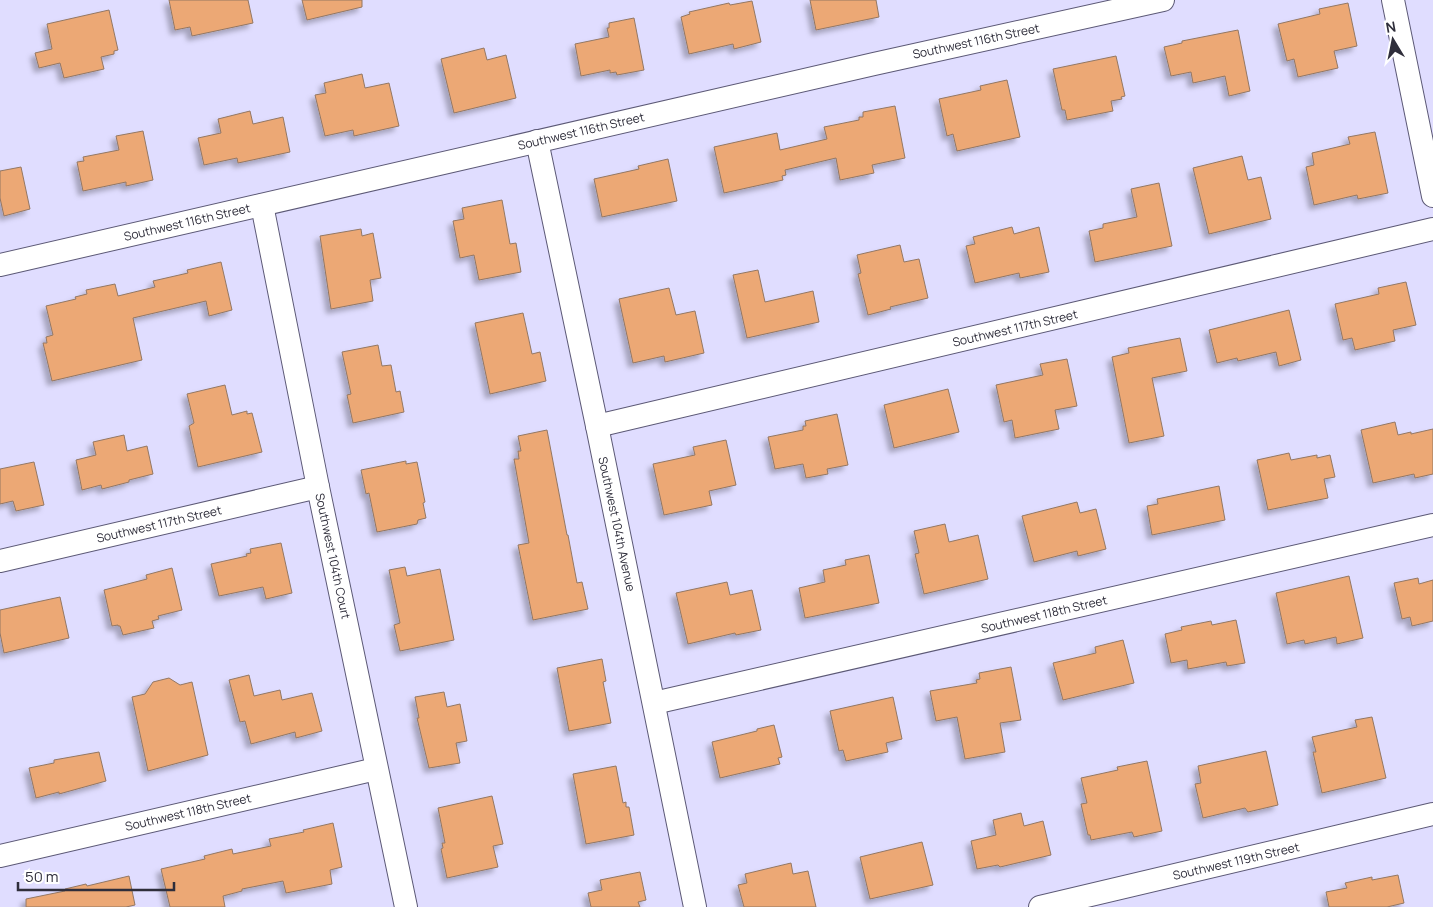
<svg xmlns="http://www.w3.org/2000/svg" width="1433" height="907" viewBox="0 0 1433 907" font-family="Manrope,sans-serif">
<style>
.building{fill:#eca875;stroke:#937763;filter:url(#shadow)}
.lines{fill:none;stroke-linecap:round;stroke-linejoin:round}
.street-casing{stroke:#5c5976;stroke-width:24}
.street{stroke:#fff;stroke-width:22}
.labels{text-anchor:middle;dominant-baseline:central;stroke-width:5;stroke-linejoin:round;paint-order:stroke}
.street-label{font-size:12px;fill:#2f2e3b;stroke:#fff}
</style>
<defs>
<filter id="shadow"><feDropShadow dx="-4.5" dy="4.5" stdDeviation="2.5" flood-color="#0004"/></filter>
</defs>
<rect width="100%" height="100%" fill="#e0ddff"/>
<g class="building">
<path d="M 169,0 L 248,0 L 253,23 L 192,36 L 190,27 L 175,30 Z"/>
<path d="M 302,0 L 362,0 L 362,7 L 307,20 Z"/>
<path d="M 810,0 L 876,0 L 879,17 L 816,30 Z"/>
<path d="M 752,1 L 761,42 L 734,49 L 733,44 L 689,54 L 681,17 L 690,14 L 689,12 L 729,3 L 730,5 Z"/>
<path d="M 1348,3 L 1357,46 L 1334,51 L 1338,68 L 1298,77 L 1294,59 L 1287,61 L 1278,24 L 1320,14 L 1319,9 Z"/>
<path d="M 109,10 L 118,50 L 114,51 L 114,54 L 101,57 L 104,69 L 64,78 L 60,63 L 39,68 L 35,53 L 52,49 L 47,24 Z"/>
<path d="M 634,18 L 644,70 L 617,75 L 616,72 L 610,73 L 610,70 L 581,76 L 575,44 L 609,37 L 607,28 L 609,28 L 609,23 Z"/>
<path d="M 1238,30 L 1250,91 L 1229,96 L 1225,76 L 1193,83 L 1191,72 L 1171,76 L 1164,47 L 1182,43 L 1182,41 Z"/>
<path d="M 484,48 L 487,60 L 506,55 L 516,98 L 454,113 L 441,59 Z"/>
<path d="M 1116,56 L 1125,96 L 1121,97 L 1122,99 L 1111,101 L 1113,111 L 1067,120 L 1065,110 L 1062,110 L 1053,69 Z"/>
<path d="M 362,74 L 365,88 L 389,83 L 399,126 L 354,136 L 353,130 L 325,136 L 315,95 L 326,93 L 324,83 Z"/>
<path d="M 1007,80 L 1020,137 L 957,151 L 953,134 L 947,136 L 939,99 L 981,90 L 980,86 Z"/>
<path d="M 895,106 L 905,158 L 872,165 L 874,173 L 840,180 L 836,158 L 785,170 L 786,175 L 782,176 L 783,180 L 724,193 L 714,147 L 777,133 L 780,150 L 827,139 L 824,127 L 859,120 L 859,117 L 863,117 L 863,112 Z"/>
<path d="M 250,111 L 253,124 L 283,117 L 290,152 L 238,163 L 237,158 L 204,165 L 198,138 L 221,133 L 218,119 Z"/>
<path d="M 143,131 L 153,180 L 126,186 L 126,182 L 83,191 L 77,162 L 84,161 L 83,157 L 119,150 L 116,136 Z"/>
<path d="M 1375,132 L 1388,193 L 1358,199 L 1357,195 L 1314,205 L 1306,167 L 1314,165 L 1312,153 L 1350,144 L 1348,137 Z"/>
<path d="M 1242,156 L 1248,180 L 1261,177 L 1271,219 L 1209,234 L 1193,168 Z"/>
<path d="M 668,159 L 677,201 L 602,217 L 594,179 L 639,169 L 638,166 Z"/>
<path d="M 21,167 L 30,209 L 4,216 L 0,198 L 0,171 Z"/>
<path d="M 1159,183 L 1172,246 L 1095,262 L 1089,231 L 1103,228 L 1103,224 L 1137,217 L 1131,189 Z"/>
<path d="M 502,200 L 510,244 L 516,243 L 521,272 L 479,280 L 474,255 L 460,258 L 453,221 L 464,219 L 462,208 Z"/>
<path d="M 1012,227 L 1014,234 L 1039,227 L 1049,272 L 1020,278 L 1019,273 L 975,283 L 966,246 L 975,244 L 973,237 Z"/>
<path d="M 361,229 L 362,236 L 373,233 L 381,278 L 370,280 L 373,301 L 331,309 L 320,236 Z"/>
<path d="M 900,245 L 904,262 L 919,259 L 928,298 L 890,307 L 891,309 L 868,315 L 858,274 L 861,273 L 857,255 Z"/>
<path d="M 221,262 L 232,310 L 209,316 L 206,301 L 133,318 L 142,360 L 52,381 L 43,343 L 47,343 L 46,337 L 53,335 L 46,306 L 76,299 L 75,297 L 87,294 L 86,290 L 115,284 L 118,296 L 155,287 L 153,281 L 188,273 L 187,270 Z"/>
<path d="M 758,270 L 765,302 L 813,291 L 819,322 L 747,338 L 733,275 Z"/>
<path d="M 1406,282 L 1416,325 L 1393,330 L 1395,341 L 1355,350 L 1352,338 L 1343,340 L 1335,304 L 1379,294 L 1378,288 Z"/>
<path d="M 669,288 L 676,315 L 695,311 L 704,353 L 665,362 L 664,356 L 633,363 L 619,299 Z"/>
<path d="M 1289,310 L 1301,360 L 1279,366 L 1276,352 L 1238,361 L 1237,358 L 1217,363 L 1209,330 Z"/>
<path d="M 523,313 L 532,354 L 540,352 L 546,381 L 490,394 L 475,323 Z"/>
<path d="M 1180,338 L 1187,371 L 1152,378 L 1164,436 L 1129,443 L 1112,357 L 1129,353 L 1128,348 Z"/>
<path d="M 378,345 L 382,366 L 391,365 L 396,392 L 400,391 L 404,412 L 353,423 L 347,395 L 351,394 L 342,352 Z"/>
<path d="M 1067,359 L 1077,406 L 1055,410 L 1059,429 L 1015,438 L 1012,420 L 1004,422 L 996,385 L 1043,375 L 1040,364 Z"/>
<path d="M 225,385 L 232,415 L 247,411 L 247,414 L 252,413 L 262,452 L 198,467 L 189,426 L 194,423 L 187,394 Z"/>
<path d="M 948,389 L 959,432 L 894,448 L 884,405 Z"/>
<path d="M 837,414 L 848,465 L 827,469 L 828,474 L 806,478 L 803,464 L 775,469 L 768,437 L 803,430 L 803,426 L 806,426 L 805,421 Z"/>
<path d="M 1395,422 L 1398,435 L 1411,432 L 1411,434 L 1433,429 L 1433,474 L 1415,478 L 1414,474 L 1373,483 L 1361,430 Z"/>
<path d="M 547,430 L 567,535 L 568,535 L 577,583 L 582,582 L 588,609 L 533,620 L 518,545 L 529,543 L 514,459 L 519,459 L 518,451 L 521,451 L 518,436 Z"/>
<path d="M 124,435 L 127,451 L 147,446 L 153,474 L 129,480 L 129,482 L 102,489 L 101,485 L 82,490 L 76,460 L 96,455 L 93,442 Z"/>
<path d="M 726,440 L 736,485 L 709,491 L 712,505 L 664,515 L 653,464 L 695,455 L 693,447 Z"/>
<path d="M 1289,453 L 1291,460 L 1317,455 L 1317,458 L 1330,455 L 1335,477 L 1324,479 L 1328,498 L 1268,510 L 1257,460 Z"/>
<path d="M 406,461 L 406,464 L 417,462 L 425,502 L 423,503 L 426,518 L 418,520 L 417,524 L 377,532 L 369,493 L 366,494 L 361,470 Z"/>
<path d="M 34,462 L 44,505 L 16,511 L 13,501 L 0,504 L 0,469 Z"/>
<path d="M 1219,486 L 1225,520 L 1152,535 L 1147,506 L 1158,504 L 1157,499 Z"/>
<path d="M 1077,502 L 1080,513 L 1096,509 L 1106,549 L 1078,556 L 1077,551 L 1034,562 L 1022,516 Z"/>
<path d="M 945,524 L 949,542 L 978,535 L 988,579 L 924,594 L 915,554 L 919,553 L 914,531 Z"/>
<path d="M 281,543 L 292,593 L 266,599 L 263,587 L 219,596 L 211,564 L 247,556 L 246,554 L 251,553 L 250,549 Z"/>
<path d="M 869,555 L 879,603 L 805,618 L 799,588 L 825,582 L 823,570 L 846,565 L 845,560 Z"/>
<path d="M 405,567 L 407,576 L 440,569 L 454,640 L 400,651 L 394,625 L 400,623 L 389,570 Z"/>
<path d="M 172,568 L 182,610 L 158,616 L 159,619 L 152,621 L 154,628 L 123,635 L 120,626 L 118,626 L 118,625 L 112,626 L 104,590 L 147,579 L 146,575 Z"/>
<path d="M 1349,576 L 1363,638 L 1337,644 L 1336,637 L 1305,644 L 1304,640 L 1287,644 L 1276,593 Z"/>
<path d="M 1418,578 L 1419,584 L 1433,580 L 1433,621 L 1412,626 L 1410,617 L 1402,619 L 1394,583 Z"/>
<path d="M 727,582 L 730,595 L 752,590 L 761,630 L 736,635 L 735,633 L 688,644 L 676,593 Z"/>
<path d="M 60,597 L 69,638 L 4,653 L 0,633 L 0,610 Z"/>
<path d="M 1236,620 L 1245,663 L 1227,666 L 1226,662 L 1188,669 L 1187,660 L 1171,663 L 1165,634 L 1182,630 L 1181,627 L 1211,621 L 1212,625 Z"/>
<path d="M 1123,640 L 1134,683 L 1063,700 L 1053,663 L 1096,653 L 1095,647 Z"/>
<path d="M 602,659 L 606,681 L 603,682 L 611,723 L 569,731 L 557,668 Z"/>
<path d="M 1011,667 L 1021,720 L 1000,723 L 1005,752 L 965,759 L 957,717 L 936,721 L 930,691 L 977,683 L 976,680 L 980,679 L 979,673 Z"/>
<path d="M 249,675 L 254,696 L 280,690 L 282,700 L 312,693 L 322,731 L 296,738 L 295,732 L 251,744 L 245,721 L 240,722 L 229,680 Z"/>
<path d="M 169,678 L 180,685 L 192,682 L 208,755 L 148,771 L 132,697 L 145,694 L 153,682 Z"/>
<path d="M 444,692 L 447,707 L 460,704 L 467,741 L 456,743 L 460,763 L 429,768 L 417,718 L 419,718 L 415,697 Z"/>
<path d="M 893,697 L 902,739 L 886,743 L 888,752 L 846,761 L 843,750 L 839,751 L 830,711 Z"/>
<path d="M 1372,717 L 1386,778 L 1322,793 L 1313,752 L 1316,752 L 1312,737 L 1357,727 L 1355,720 Z"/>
<path d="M 774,725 L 782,757 L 778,758 L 780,764 L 720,778 L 712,742 L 757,731 L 757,729 Z"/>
<path d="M 1266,751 L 1278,805 L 1248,812 L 1245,808 L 1203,818 L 1195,784 L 1201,783 L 1198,766 Z"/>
<path d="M 99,752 L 106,781 L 59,794 L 59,792 L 36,798 L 29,768 L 54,763 L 54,760 Z"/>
<path d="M 1147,761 L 1162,831 L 1134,837 L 1132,832 L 1091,840 L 1090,835 L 1088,835 L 1081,804 L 1087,803 L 1081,778 L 1118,770 L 1117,767 Z"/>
<path d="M 616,766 L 623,803 L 626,802 L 626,807 L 629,807 L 634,835 L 586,844 L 573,774 Z"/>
<path d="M 492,796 L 503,844 L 493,846 L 498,867 L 447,878 L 441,849 L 443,848 L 442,843 L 445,843 L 438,808 Z"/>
<path d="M 1021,813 L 1024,826 L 1043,821 L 1051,855 L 1000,867 L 998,865 L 977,869 L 971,841 L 996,835 L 993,820 Z"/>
<path d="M 333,823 L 342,867 L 330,870 L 332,884 L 286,893 L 283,881 L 242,889 L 242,891 L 223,896 L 225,907 L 170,907 L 161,869 L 205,859 L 204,856 L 232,849 L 233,854 L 271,846 L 269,839 L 304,832 L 303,830 Z"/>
<path d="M 922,842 L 933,885 L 870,899 L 860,857 Z"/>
<path d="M 791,863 L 793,874 L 808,871 L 816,907 L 744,907 L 738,885 L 747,883 L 745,874 Z"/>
<path d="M 640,872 L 646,900 L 638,902 L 640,907 L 591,907 L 588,893 L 602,890 L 600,880 Z"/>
<path d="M 1398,875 L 1404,903 L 1387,907 L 1329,907 L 1326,892 L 1347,888 L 1345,883 L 1372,877 L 1372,880 Z"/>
<path d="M 129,876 L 135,905 L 126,907 L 26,907 L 26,899 L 65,891 L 65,889 L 86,884 L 87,886 Z"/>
</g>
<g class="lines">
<g class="street-casing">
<g id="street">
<path d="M 1393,0 L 1433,196"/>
<path d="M 537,141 L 597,426 L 695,907"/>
<path d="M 262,205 L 318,487 L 406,907"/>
<path d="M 0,265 L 874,64 L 1163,0"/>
<path d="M 597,426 L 1433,229"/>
<path d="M 0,561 L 318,487"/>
<path d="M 654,703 L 1433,525"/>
<path d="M 0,856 L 376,769"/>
<path d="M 1040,907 L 1433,814"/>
</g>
</g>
<use href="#street" class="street"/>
</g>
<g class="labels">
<g class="street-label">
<text transform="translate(976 41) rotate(-12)">Southwest 116th Street</text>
<text transform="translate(581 131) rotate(-13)">Southwest 116th Street</text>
<text transform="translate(187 222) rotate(-13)">Southwest 116th Street</text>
<text transform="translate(1015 328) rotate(-13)">Southwest 117th Street</text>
<text transform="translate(159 524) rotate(-13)">Southwest 117th Street</text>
<text transform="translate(617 524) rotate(78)">Southwest 104th Avenue</text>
<text transform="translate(333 556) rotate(78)">Southwest 104th Court</text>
<text transform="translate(1044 614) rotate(-13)">Southwest 118th Street</text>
<text transform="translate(188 812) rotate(-13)">Southwest 118th Street</text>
<text transform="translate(1236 861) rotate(-13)">Southwest 119th Street</text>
</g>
</g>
<g transform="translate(1393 40) rotate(350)" stroke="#ffffff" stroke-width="4" paint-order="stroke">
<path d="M0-4L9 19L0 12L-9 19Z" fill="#2f2e3b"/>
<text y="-8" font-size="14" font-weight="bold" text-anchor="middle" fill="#2f2e3b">N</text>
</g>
<path d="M18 882v8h156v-8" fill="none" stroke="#2f2e3b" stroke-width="2.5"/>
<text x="25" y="882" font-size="15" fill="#2f2e3b" stroke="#ffffff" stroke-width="4" paint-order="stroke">50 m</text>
</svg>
